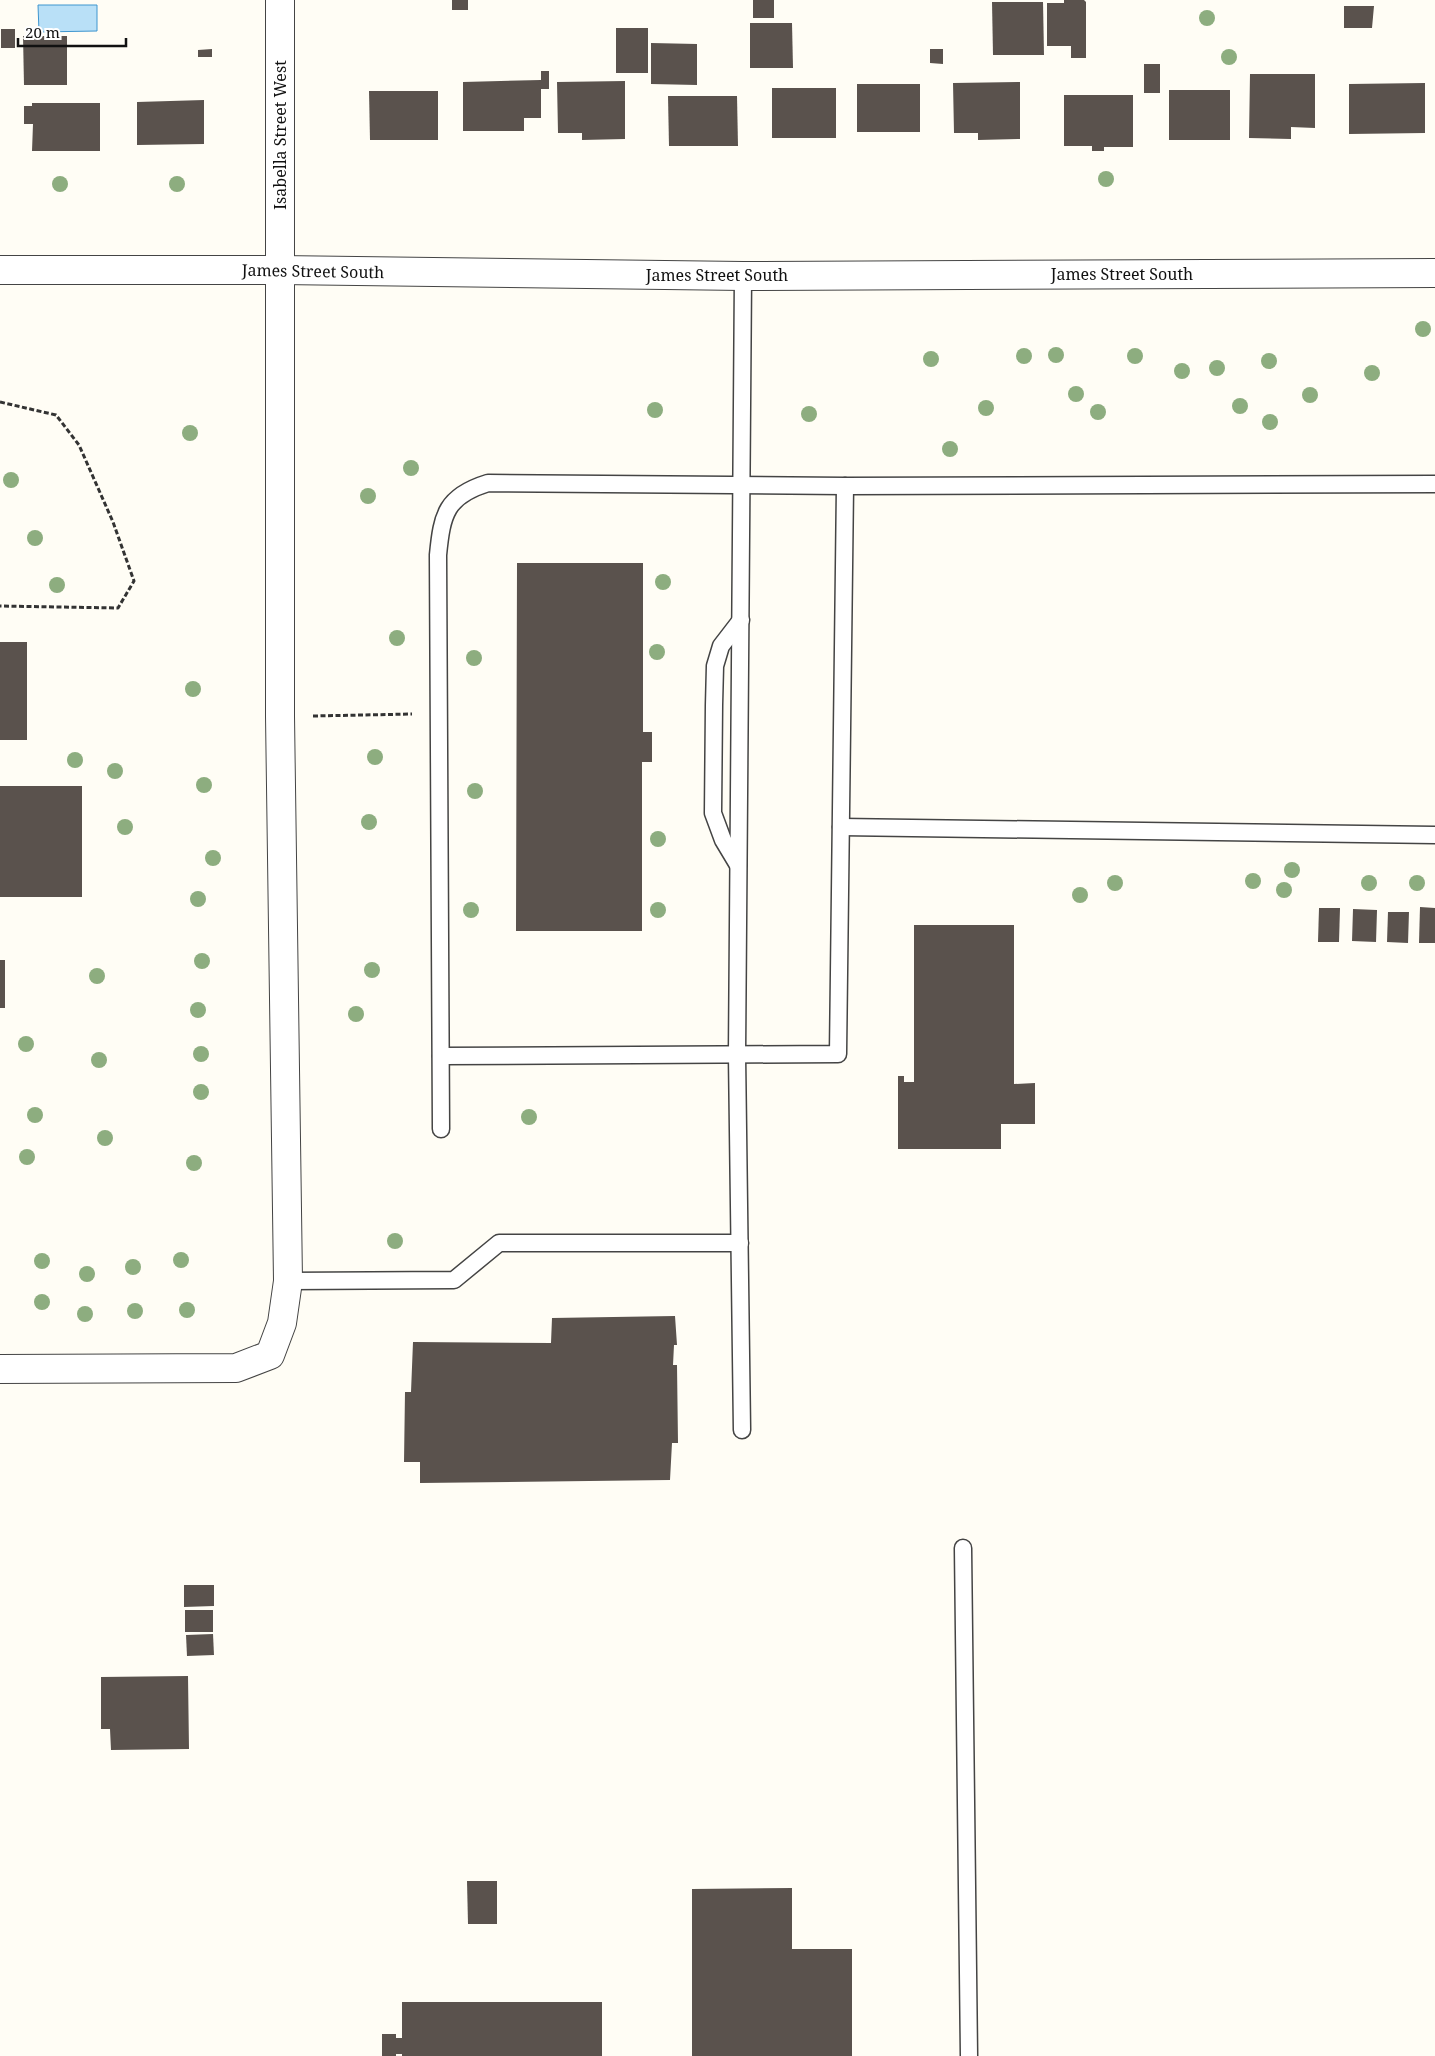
<svg xmlns="http://www.w3.org/2000/svg" width="1435" height="2056" viewBox="0 0 1435 2056" font-family="'Noto Serif',serif">
<style>
.water{fill:#b9e0f7;stroke:#3f96cf}
.building{fill:#5a524d}
.lines{fill:none;stroke-linecap:round;stroke-linejoin:round}
.service-casing{stroke:#444;stroke-width:19}
.minor-casing{stroke:#444;stroke-width:30}
.tertiary-casing{stroke:#444;stroke-width:30}
.path{stroke:#333;stroke-width:3;stroke-dasharray:5 2.5;stroke-linecap:butt}
.service{stroke:#fff;stroke-width:16}
.minor{stroke:#fff;stroke-width:28}
.tertiary{stroke:#fff;stroke-width:28}
.tree{fill:#8dad7f}
.labels{text-anchor:middle;dominant-baseline:central;stroke-width:5;stroke-linejoin:round;paint-order:stroke}
.street-label{font-size:16px;fill:#111;stroke:#fff}
</style>
<rect width="100%" height="100%" fill="#fffdf5"/>
<path class="water" d="M 38,5 L 97,5 L 97,31 L 39,32 Z"/>
<g class="building">
<rect x="452" y="0" width="16" height="10"/>
<rect x="753" y="0" width="21" height="18"/>
<path d="M 1064,0 L 1084,0 L 1086,2 L 1086,58 L 1071,58 L 1071,46 L 1047,46 L 1047,3 L 1064,3 Z"/>
<path d="M 992,2 L 1043,2 L 1044,55 L 993,55 Z"/>
<path d="M 1344,6 L 1374,6 L 1372,28 L 1344,28 Z"/>
<path d="M 750,23 L 792,23 L 793,68 L 750,68 Z"/>
<rect x="616" y="28" width="32" height="45"/>
<rect x="1" y="29" width="14" height="19"/>
<path d="M 23,36 L 67,36 L 67,85 L 24,85 Z"/>
<path d="M 651,43 L 697,44 L 697,85 L 651,84 Z"/>
<path d="M 212,49 L 212,57 L 198,57 L 198,50 Z"/>
<path d="M 930,49 L 943,49 L 943,64 L 930,63 Z"/>
<rect x="1144" y="64" width="16" height="29"/>
<path d="M 541,71 L 549,71 L 549,89 L 541,89 L 541,118 L 524,118 L 524,131 L 463,131 L 463,82 L 541,80 Z"/>
<path d="M 1250,74 L 1315,74 L 1315,128 L 1291,127 L 1291,139 L 1249,138 Z"/>
<path d="M 625,81 L 625,139 L 582,140 L 582,133 L 558,133 L 557,82 Z"/>
<path d="M 1020,82 L 1020,139 L 978,140 L 978,133 L 954,133 L 953,83 Z"/>
<path d="M 1425,83 L 1425,133 L 1349,134 L 1349,84 Z"/>
<rect x="857" y="84" width="63" height="48"/>
<rect x="772" y="88" width="64" height="50"/>
<rect x="1169" y="90" width="61" height="50"/>
<path d="M 369,91 L 438,91 L 438,140 L 370,140 Z"/>
<path d="M 1064,95 L 1133,95 L 1133,147 L 1104,147 L 1104,151 L 1092,151 L 1092,146 L 1064,146 Z"/>
<path d="M 668,96 L 737,96 L 738,146 L 669,146 Z"/>
<path d="M 204,100 L 204,144 L 137,145 L 137,102 Z"/>
<path d="M 32,103 L 100,103 L 100,151 L 32,151 L 33,124 L 24,124 L 24,106 L 32,106 Z"/>
<path d="M 517,563 L 643,563 L 643,732 L 652,732 L 652,762 L 642,762 L 642,931 L 516,931 Z"/>
<rect x="0" y="642" width="27" height="98"/>
<rect x="0" y="786" width="82" height="111"/>
<path d="M 1420,907 L 1435,908 L 1435,943 L 1419,943 Z"/>
<path d="M 1319,908 L 1340,908 L 1339,942 L 1318,942 Z"/>
<path d="M 1353,909 L 1377,910 L 1376,942 L 1352,941 Z"/>
<path d="M 1388,912 L 1409,912 L 1408,943 L 1387,942 Z"/>
<path d="M 914,925 L 1014,925 L 1014,1084 L 1035,1083 L 1035,1124 L 1001,1124 L 1001,1149 L 898,1149 L 898,1076 L 904,1076 L 904,1082 L 914,1082 Z"/>
<rect x="0" y="960" width="5" height="48"/>
<path d="M 675,1316 L 677,1345 L 674,1345 L 673,1365 L 677,1365 L 678,1443 L 672,1443 L 670,1480 L 420,1483 L 420,1462 L 404,1462 L 405,1392 L 411,1392 L 413,1342 L 551,1343 L 552,1318 Z"/>
<path d="M 184,1585 L 214,1585 L 214,1606 L 184,1607 Z"/>
<rect x="185" y="1610" width="28" height="22"/>
<path d="M 213,1634 L 214,1655 L 187,1656 L 186,1635 Z"/>
<path d="M 188,1676 L 189,1749 L 111,1750 L 110,1729 L 101,1729 L 101,1677 Z"/>
<path d="M 467,1881 L 497,1881 L 497,1924 L 468,1924 Z"/>
<path d="M 792,1888 L 792,1949 L 852,1949 L 852,2056 L 692,2056 L 692,1889 Z"/>
<path d="M 402,2002 L 602,2002 L 602,2056 L 402,2056 L 402,2054 L 396,2054 L 396,2056 L 382,2056 L 382,2034 L 396,2034 L 396,2038 L 402,2038 Z"/>
</g>
<g class="lines">
<g class="service-casing">
<g id="service">
<path d="M 841,827 L 1435,835"/>
<path d="M 738,865 L 723,840 L 713,813 L 714,705 L 715,666 L 721,646 L 741,620"/>
<path d="M 441,1056 L 838,1054 L 845,486"/>
<path d="M 441,1129 L 438,555 C 442,514 446,496 488,483 L 845,486 L 1435,484"/>
<path d="M 288,1281 L 454,1280 L 499,1243 L 740,1243"/>
<path d="M 742,1430 L 737,1055 L 743,276"/>
<path d="M 963,1548 L 969,2056"/>
</g>
</g>
<g class="minor-casing">
<path id="minor" d="M 0,1369 L 236,1368 L 270,1355 L 282,1323 L 288,1281 L 280,716 L 280,0"/>
</g>
<g class="tertiary-casing">
<path id="tertiary" d="M 0,270 L 280,270 L 743,276 L 1435,273"/>
</g>
<g class="path">
<path d="M 0,402 L 56,415 L 79,445 L 113,522 L 134,581 L 118,608 L 0,606"/>
<path d="M 313,716 L 412,714"/>
</g>
<use href="#service" class="service"/>
<use href="#minor" class="minor"/>
<use href="#tertiary" class="tertiary"/>
</g>
<g class="tree">
<circle cx="1207" cy="18" r="8"/>
<circle cx="1229" cy="57" r="8"/>
<circle cx="1106" cy="179" r="8"/>
<circle cx="60" cy="184" r="8"/>
<circle cx="177" cy="184" r="8"/>
<circle cx="1423" cy="329" r="8"/>
<circle cx="1056" cy="355" r="8"/>
<circle cx="1024" cy="356" r="8"/>
<circle cx="1135" cy="356" r="8"/>
<circle cx="931" cy="359" r="8"/>
<circle cx="1269" cy="361" r="8"/>
<circle cx="1217" cy="368" r="8"/>
<circle cx="1182" cy="371" r="8"/>
<circle cx="1372" cy="373" r="8"/>
<circle cx="1076" cy="394" r="8"/>
<circle cx="1310" cy="395" r="8"/>
<circle cx="1240" cy="406" r="8"/>
<circle cx="986" cy="408" r="8"/>
<circle cx="655" cy="410" r="8"/>
<circle cx="1098" cy="412" r="8"/>
<circle cx="809" cy="414" r="8"/>
<circle cx="1270" cy="422" r="8"/>
<circle cx="190" cy="433" r="8"/>
<circle cx="950" cy="449" r="8"/>
<circle cx="411" cy="468" r="8"/>
<circle cx="11" cy="480" r="8"/>
<circle cx="368" cy="496" r="8"/>
<circle cx="35" cy="538" r="8"/>
<circle cx="663" cy="582" r="8"/>
<circle cx="57" cy="585" r="8"/>
<circle cx="397" cy="638" r="8"/>
<circle cx="657" cy="652" r="8"/>
<circle cx="474" cy="658" r="8"/>
<circle cx="193" cy="689" r="8"/>
<circle cx="375" cy="757" r="8"/>
<circle cx="75" cy="760" r="8"/>
<circle cx="115" cy="771" r="8"/>
<circle cx="204" cy="785" r="8"/>
<circle cx="475" cy="791" r="8"/>
<circle cx="369" cy="822" r="8"/>
<circle cx="125" cy="827" r="8"/>
<circle cx="658" cy="839" r="8"/>
<circle cx="213" cy="858" r="8"/>
<circle cx="1292" cy="870" r="8"/>
<circle cx="1253" cy="881" r="8"/>
<circle cx="1115" cy="883" r="8"/>
<circle cx="1369" cy="883" r="8"/>
<circle cx="1417" cy="883" r="8"/>
<circle cx="1284" cy="890" r="8"/>
<circle cx="1080" cy="895" r="8"/>
<circle cx="198" cy="899" r="8"/>
<circle cx="471" cy="910" r="8"/>
<circle cx="658" cy="910" r="8"/>
<circle cx="202" cy="961" r="8"/>
<circle cx="372" cy="970" r="8"/>
<circle cx="97" cy="976" r="8"/>
<circle cx="198" cy="1010" r="8"/>
<circle cx="356" cy="1014" r="8"/>
<circle cx="26" cy="1044" r="8"/>
<circle cx="201" cy="1054" r="8"/>
<circle cx="99" cy="1060" r="8"/>
<circle cx="201" cy="1092" r="8"/>
<circle cx="35" cy="1115" r="8"/>
<circle cx="529" cy="1117" r="8"/>
<circle cx="105" cy="1138" r="8"/>
<circle cx="27" cy="1157" r="8"/>
<circle cx="194" cy="1163" r="8"/>
<circle cx="395" cy="1241" r="8"/>
<circle cx="181" cy="1260" r="8"/>
<circle cx="42" cy="1261" r="8"/>
<circle cx="133" cy="1267" r="8"/>
<circle cx="87" cy="1274" r="8"/>
<circle cx="42" cy="1302" r="8"/>
<circle cx="187" cy="1310" r="8"/>
<circle cx="135" cy="1311" r="8"/>
<circle cx="85" cy="1314" r="8"/>
</g>
<g class="labels">
<g class="street-label">
<text transform="translate(280 135) rotate(-90)">Isabella Street West</text>
<text transform="translate(313 271) rotate(1)">James Street South</text>
<text x="1122" y="274">James Street South</text>
<text x="717" y="275">James Street South</text>
</g>
</g>
<path d="M18 38v8h108v-8" fill="none" stroke="#111111" stroke-width="2.5"/>
<text x="25" y="38" font-size="15" fill="#111111" stroke="#ffffff" stroke-width="4" paint-order="stroke">20 m</text>
</svg>
